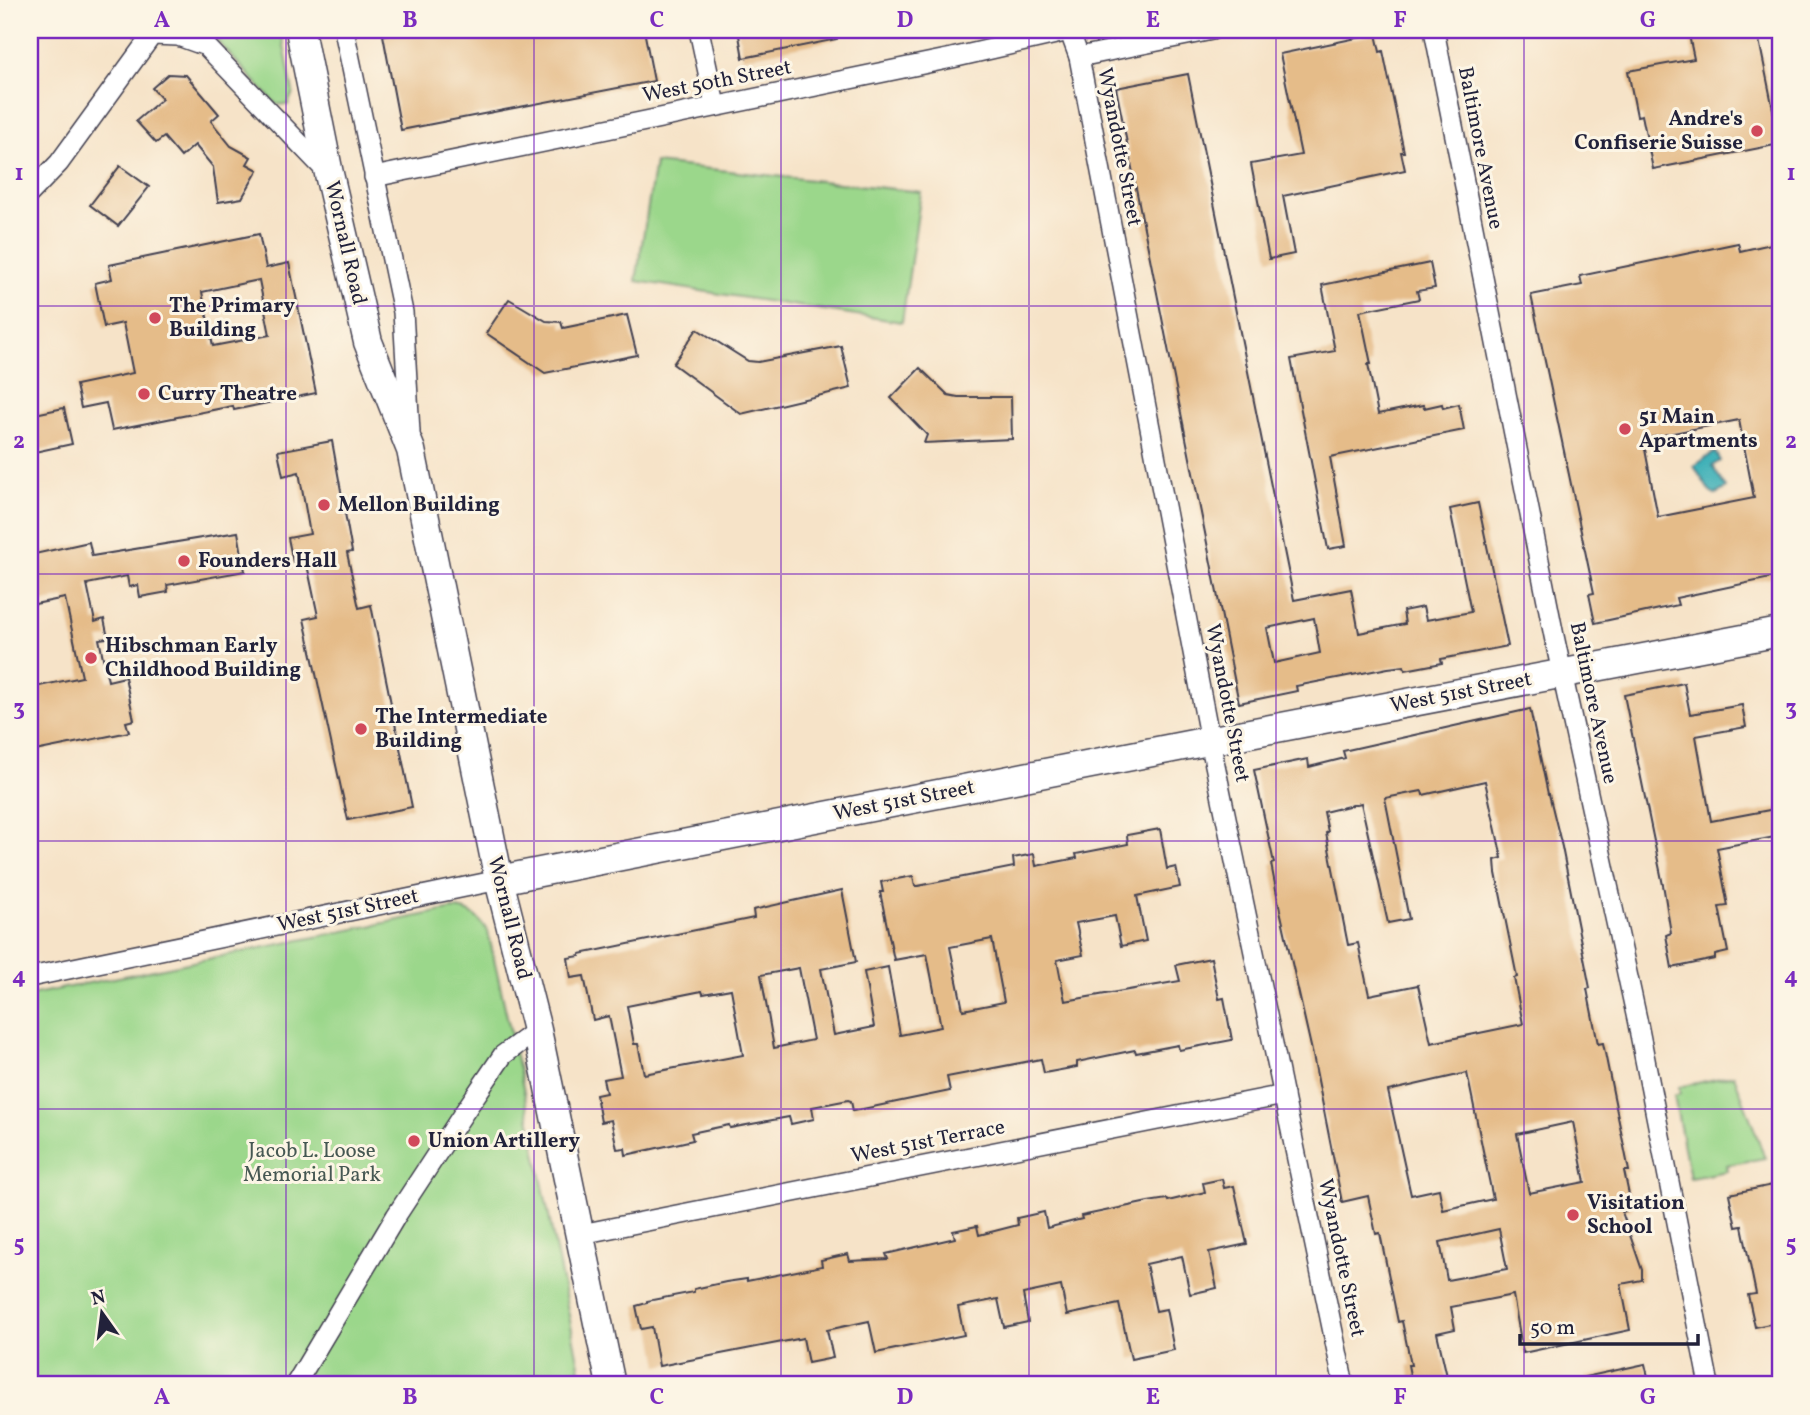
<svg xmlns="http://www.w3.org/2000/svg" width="1810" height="1415" viewBox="0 0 1810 1415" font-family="Vollkorn,serif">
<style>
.green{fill:#9bd78b;stroke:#5e7c63;stroke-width:2}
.water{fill:#41b1b8;stroke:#326a7a;stroke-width:2}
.building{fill:#e5bc89;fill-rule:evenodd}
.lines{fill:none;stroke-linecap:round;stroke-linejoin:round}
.street-casing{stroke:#423f50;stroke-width:22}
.secondary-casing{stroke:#423f50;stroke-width:31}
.street{stroke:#fff;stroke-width:19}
.secondary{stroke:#fff;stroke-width:28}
.grid{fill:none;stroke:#7b2cbf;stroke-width:2;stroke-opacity:0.55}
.poi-dot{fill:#d1495b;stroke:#fcf5e5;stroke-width:2.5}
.labels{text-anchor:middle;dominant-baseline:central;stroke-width:6;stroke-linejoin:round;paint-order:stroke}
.street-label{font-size:21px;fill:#22223b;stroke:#fcf5e5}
.poi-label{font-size:21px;font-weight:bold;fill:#22223b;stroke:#fcf5e5;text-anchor:start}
.park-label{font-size:21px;fill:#465853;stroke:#fcf5e5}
.neatline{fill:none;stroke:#7b2cbf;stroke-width:2.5}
.grid-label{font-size:23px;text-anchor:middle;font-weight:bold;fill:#7b2cbf}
</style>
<rect width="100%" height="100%" fill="#fcf5e5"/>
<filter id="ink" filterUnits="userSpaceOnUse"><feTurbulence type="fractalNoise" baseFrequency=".0143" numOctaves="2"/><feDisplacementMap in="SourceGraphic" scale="14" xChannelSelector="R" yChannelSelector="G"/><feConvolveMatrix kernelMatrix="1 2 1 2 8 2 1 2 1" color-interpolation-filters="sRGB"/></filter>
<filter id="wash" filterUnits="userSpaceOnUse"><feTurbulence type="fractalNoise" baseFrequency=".00686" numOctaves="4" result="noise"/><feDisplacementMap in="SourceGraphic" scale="28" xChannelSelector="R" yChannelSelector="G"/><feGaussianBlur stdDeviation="1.57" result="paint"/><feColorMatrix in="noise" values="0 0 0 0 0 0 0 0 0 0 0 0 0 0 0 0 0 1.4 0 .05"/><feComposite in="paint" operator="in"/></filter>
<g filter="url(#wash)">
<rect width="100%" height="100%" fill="#f6e3c8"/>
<g class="green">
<path d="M 207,30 L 281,30 L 293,92 L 288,105 L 276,104 Z"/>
<path d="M 655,163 L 921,192 L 902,322 L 636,281 Z"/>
<path d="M 453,909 C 471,909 479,918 488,932 L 524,1092 L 583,1385 L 30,1385 L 30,995 Z"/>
<path d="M 1734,1075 L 1765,1158 L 1726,1165 L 1727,1171 L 1690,1178 L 1674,1096 L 1680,1094 L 1679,1087 Z"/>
</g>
<path class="water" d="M 1715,452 L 1720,461 L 1712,466 L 1726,488 L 1715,495 L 1710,492 L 1694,466 Z"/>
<g id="blocks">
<g class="building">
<path d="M 413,30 L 644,30 L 654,81 L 401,130 L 383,35 Z"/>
<path d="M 738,30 L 836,30 L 837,39 L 743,58 Z"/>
<path d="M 1700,30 L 1757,30 L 1780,144 L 1653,169 L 1642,115 L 1637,116 L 1628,71 L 1694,59 L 1689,35 L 1701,33 Z"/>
<path d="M 1376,34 L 1380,52 L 1383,51 L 1404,152 L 1401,152 L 1405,170 L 1283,196 L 1294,254 L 1269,259 L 1251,164 L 1301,155 L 1280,54 Z"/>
<path d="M 168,74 L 186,75 L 219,114 L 211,121 L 231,146 L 251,157 L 247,164 L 258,170 L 242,198 L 218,202 L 213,167 L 195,145 L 181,157 L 164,137 L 156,143 L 136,121 L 162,99 L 152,88 Z"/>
<path d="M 1188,74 L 1294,600 L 1351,589 L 1359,633 L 1405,624 L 1403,611 L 1423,607 L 1426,620 L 1471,612 L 1450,509 L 1478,503 L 1508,646 L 1441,659 L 1442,663 L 1405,670 L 1404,666 L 1388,668 L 1296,686 L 1297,691 L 1239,703 L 1116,88 ZM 1314,618 L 1320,653 L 1274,663 L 1267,628 Z"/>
<path d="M 120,166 L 149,187 L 118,226 L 90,205 Z"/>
<path d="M 259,234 L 266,268 L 289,263 L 316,393 L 234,410 L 233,406 L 112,430 L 106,403 L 81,408 L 76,385 L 133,373 L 123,323 L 104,327 L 95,283 L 112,279 L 109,265 ZM 259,280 L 270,335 L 213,346 L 202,292 Z"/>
<path d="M 1780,242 L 1780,576 L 1676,598 L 1678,605 L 1595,623 L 1589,594 L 1594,593 L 1531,295 L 1582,285 L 1580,276 L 1738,243 L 1740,251 ZM 1739,420 L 1754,498 L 1658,517 L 1643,439 Z"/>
<path d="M 1430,263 L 1435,288 L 1417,291 L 1419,299 L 1360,311 L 1371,364 L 1368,364 L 1378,414 L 1423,405 L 1424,408 L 1442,404 L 1443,408 L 1459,404 L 1464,430 L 1330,457 L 1346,546 L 1328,549 L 1291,359 L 1335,351 L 1322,285 Z"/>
<path d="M 509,299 L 546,321 L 561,322 L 563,328 L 627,315 L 637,355 L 545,373 L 486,333 Z"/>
<path d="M 697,329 L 748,361 L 758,362 L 841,346 L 851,388 L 741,414 L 673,364 Z"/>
<path d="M 920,368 L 948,395 L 958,397 L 1011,397 L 1012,439 L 924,443 L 927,435 L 891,398 Z"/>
<path d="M 64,408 L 72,444 L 30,453 L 30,415 Z"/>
<path d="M 332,441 L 352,552 L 347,553 L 359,608 L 371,605 L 412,807 L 348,820 L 304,619 L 318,616 L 306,560 L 293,562 L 288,538 L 310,534 L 299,472 L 283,476 L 278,451 Z"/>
<path d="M 238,532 L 245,571 L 167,585 L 168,592 L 140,597 L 138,585 L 129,587 L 127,576 L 87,584 L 95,622 L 104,619 L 108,638 L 99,639 L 108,681 L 125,677 L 134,720 L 126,722 L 129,732 L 30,752 L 30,688 L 82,677 L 65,598 L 30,605 L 30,555 L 89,542 L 92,556 Z"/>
<path d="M 1684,683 L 1690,714 L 1742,705 L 1746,727 L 1696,736 L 1711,821 L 1780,808 L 1780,836 L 1717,848 L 1728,906 L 1719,907 L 1728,952 L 1715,955 L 1715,959 L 1672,968 L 1666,935 L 1671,933 L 1664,890 L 1624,695 Z"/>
<path d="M 1530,709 L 1548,794 L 1549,794 L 1562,847 L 1590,988 L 1587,989 L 1598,1044 L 1603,1043 L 1629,1171 L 1624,1171 L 1632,1209 L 1622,1212 L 1642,1270 L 1642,1280 L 1621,1284 L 1630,1330 L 1523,1353 L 1513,1295 L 1451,1307 L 1455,1329 L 1437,1333 L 1449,1385 L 1412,1385 L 1408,1365 L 1411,1365 L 1402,1321 L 1398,1322 L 1380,1233 L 1376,1234 L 1368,1196 L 1342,1202 L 1314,1060 L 1280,910 L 1271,864 L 1274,863 L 1254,770 L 1308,759 L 1309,767 L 1345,758 L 1343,751 ZM 1485,781 L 1502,858 L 1495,860 L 1496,873 L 1517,977 L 1514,978 L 1523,1024 L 1431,1043 L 1418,985 L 1369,995 L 1358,943 L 1348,945 L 1326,833 L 1328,832 L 1324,812 L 1361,803 L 1388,923 L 1409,919 L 1385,798 L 1422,791 L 1423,795 ZM 1467,1073 L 1493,1199 L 1443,1210 L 1439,1189 L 1411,1195 L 1388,1091 ZM 1573,1122 L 1585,1182 L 1529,1193 L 1517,1134 ZM 1499,1229 L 1507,1269 L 1447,1280 L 1440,1242 Z"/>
<path d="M 1160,829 L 1167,869 L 1176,867 L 1180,887 L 1137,896 L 1146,941 L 1121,946 L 1115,916 L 1076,923 L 1083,955 L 1057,960 L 1065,1001 L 1180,981 L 1176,965 L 1211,958 L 1219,999 L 1224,998 L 1232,1040 L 1179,1050 L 1178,1045 L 1136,1053 L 1135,1050 L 1077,1062 L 1077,1067 L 1044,1073 L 1041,1059 L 947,1077 L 950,1091 L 853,1111 L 851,1101 L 848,1100 L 812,1107 L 814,1119 L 791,1124 L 789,1117 L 730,1128 L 729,1125 L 691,1133 L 693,1140 L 626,1155 L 625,1148 L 617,1149 L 611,1120 L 601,1122 L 596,1095 L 606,1093 L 603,1079 L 621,1076 L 609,1016 L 593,1020 L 584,976 L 571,978 L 568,958 L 580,956 L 580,954 L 754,918 L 753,910 L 842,890 L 856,962 L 821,969 L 834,1035 L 874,1027 L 864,972 L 888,967 L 900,1035 L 941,1027 L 927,954 L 894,960 L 880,892 L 883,892 L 881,882 L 913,876 L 915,886 L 918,886 L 1014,867 L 1013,858 L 1034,854 L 1036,866 L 1077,858 L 1076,854 L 1128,844 L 1127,835 ZM 992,939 L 1004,1002 L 963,1010 L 950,947 ZM 799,968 L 813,1040 L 774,1048 L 761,975 ZM 731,989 L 743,1055 L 644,1074 L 638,1044 L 634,1044 L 627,1006 L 702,991 L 703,994 Z"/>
<path d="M 1222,1179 L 1224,1188 L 1234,1186 L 1247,1244 L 1209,1252 L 1217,1288 L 1190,1294 L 1182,1256 L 1146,1264 L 1156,1311 L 1166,1309 L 1174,1350 L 1131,1359 L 1119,1304 L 1067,1315 L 1061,1286 L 1023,1294 L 1028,1322 L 1004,1327 L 998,1299 L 958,1307 L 964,1335 L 876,1353 L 869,1321 L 827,1330 L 833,1358 L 808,1363 L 803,1338 L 659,1366 L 652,1327 L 641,1329 L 636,1306 L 647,1303 L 647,1301 L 694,1292 L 694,1289 L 726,1282 L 747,1279 L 747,1281 L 822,1266 L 821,1260 L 848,1254 L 850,1261 L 888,1259 L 886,1254 L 955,1238 L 953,1231 L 977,1226 L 979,1235 L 1018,1225 L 1017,1218 L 1044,1212 L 1047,1228 L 1082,1219 L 1081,1216 L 1148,1202 L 1167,1199 L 1168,1201 L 1205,1192 L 1203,1183 Z"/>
<path d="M 1778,1184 L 1780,1195 L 1780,1322 L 1755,1327 L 1748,1295 L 1756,1294 L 1742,1226 L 1736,1227 L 1729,1194 Z"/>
<path d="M 1645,1364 L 1650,1385 L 1586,1385 L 1585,1377 Z"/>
</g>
</g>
</g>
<g filter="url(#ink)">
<use href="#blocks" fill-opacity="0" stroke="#423f50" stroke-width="2"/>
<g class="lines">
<g class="street-casing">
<g id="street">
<path d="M 344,30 L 403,312 L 410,432"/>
<path d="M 699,30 L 715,105"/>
<path d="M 1069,30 L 1079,57 L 1210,741 L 1344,1385"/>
<path d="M 1434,30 L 1554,636 L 1637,1019 L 1709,1385"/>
<path d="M 1079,57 L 1212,30"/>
<path d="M 374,177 L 952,58 L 1069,31"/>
<path d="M 30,193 L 59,163 L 152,35 L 178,36 L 206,46 L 328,173"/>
<path d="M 30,977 L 499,880"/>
<path d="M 581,1234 L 1284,1095"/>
<path d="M 295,1385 L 396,1216 L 463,1114 L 503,1055 L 537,1030"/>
</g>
</g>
<g class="secondary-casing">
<g id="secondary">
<path d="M 300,30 L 329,174 L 368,342 L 411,450 L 499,880 L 537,1030 L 611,1385"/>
<path d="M 499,880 L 1234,736 L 1780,632"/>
</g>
</g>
<use href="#street" class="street"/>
<use href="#secondary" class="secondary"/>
</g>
</g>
<path class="grid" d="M 286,30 L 286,1385M 534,30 L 534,1385M 781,30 L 781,1385M 1029,30 L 1029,1385M 1276,30 L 1276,1385M 1524,30 L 1524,1385M 30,306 L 1780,306M 30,574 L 1780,574M 30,841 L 1780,841M 30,1109 L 1780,1109"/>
<g class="poi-dot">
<circle cx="1757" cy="131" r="7"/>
<circle cx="155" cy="318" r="7"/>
<circle cx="144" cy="394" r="7"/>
<circle cx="1625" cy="429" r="7"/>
<circle cx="324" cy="505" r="7"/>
<circle cx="184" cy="561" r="7"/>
<circle cx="91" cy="658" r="7"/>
<circle cx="361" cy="729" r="7"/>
<circle cx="414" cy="1141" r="7"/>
<circle cx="1573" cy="1215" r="7"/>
</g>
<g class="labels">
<g class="street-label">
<text transform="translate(717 82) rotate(-11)">West 50th Street</text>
<text transform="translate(1119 147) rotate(79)">Wyandotte Street</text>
<text transform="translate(1480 148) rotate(79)">Baltimore Avenue</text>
<text transform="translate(345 243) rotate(77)">Wornall Road</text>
<text transform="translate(1461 693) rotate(-11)">West 51st Street</text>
<text transform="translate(1227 703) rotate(79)">Wyandotte Street</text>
<text transform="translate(1593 703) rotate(78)">Baltimore Avenue</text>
<text transform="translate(904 801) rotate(-11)">West 51st Street</text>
<text transform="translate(348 911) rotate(-12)">West 51st Street</text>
<text transform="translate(509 918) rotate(76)">Wornall Road</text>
<text transform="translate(928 1142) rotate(-11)">West 51st Terrace</text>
<text transform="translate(1341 1258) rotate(78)">Wyandotte Street</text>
</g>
<g class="poi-label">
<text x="1743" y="119" text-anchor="end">Andre's<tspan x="1743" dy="24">Confiserie Suisse</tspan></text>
<text x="169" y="306">The Primary<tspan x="169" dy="24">Building</tspan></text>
<text x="158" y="394">Curry Theatre</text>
<text x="1639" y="417">51 Main<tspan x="1639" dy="24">Apartments</tspan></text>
<text x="338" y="505">Mellon Building</text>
<text x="198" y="561">Founders Hall</text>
<text x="105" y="646">Hibschman Early<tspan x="105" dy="24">Childhood Building</tspan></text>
<text x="375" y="717">The Intermediate<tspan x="375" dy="24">Building</tspan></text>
<text x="428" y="1141">Union Artillery</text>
<text x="1587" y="1203">Visitation<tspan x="1587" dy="24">School</tspan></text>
</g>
<g class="park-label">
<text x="312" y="1151">Jacob L. Loose<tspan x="312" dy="24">Memorial Park</tspan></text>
</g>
</g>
<rect width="1810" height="1415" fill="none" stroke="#fcf5e5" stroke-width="77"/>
<g transform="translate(102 1313) rotate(346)" stroke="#fcf5e5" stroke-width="5" paint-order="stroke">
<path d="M0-5L12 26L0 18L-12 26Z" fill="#22223b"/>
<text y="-10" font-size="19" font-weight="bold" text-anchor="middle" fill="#22223b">N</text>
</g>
<path d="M1520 1334v10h178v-10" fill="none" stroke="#22223b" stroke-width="3.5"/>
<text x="1530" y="1334" font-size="21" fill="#22223b" stroke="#fcf5e5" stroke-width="5" paint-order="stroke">50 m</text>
<rect x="38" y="38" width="1734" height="1338" class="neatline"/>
<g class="grid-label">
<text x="162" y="27">A</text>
<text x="410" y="27">B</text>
<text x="657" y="27">C</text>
<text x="905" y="27">D</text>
<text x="1153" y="27">E</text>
<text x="1400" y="27">F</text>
<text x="1648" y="27">G</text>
<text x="19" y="180">1</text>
<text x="1791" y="180">1</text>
<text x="19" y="448">2</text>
<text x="1791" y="448">2</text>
<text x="19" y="715">3</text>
<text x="1791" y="715">3</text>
<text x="19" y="983">4</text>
<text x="1791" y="983">4</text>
<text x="19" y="1251">5</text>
<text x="1791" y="1251">5</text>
<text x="162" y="1404">A</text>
<text x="410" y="1404">B</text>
<text x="657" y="1404">C</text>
<text x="905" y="1404">D</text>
<text x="1153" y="1404">E</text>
<text x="1400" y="1404">F</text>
<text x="1648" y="1404">G</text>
</g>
</svg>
